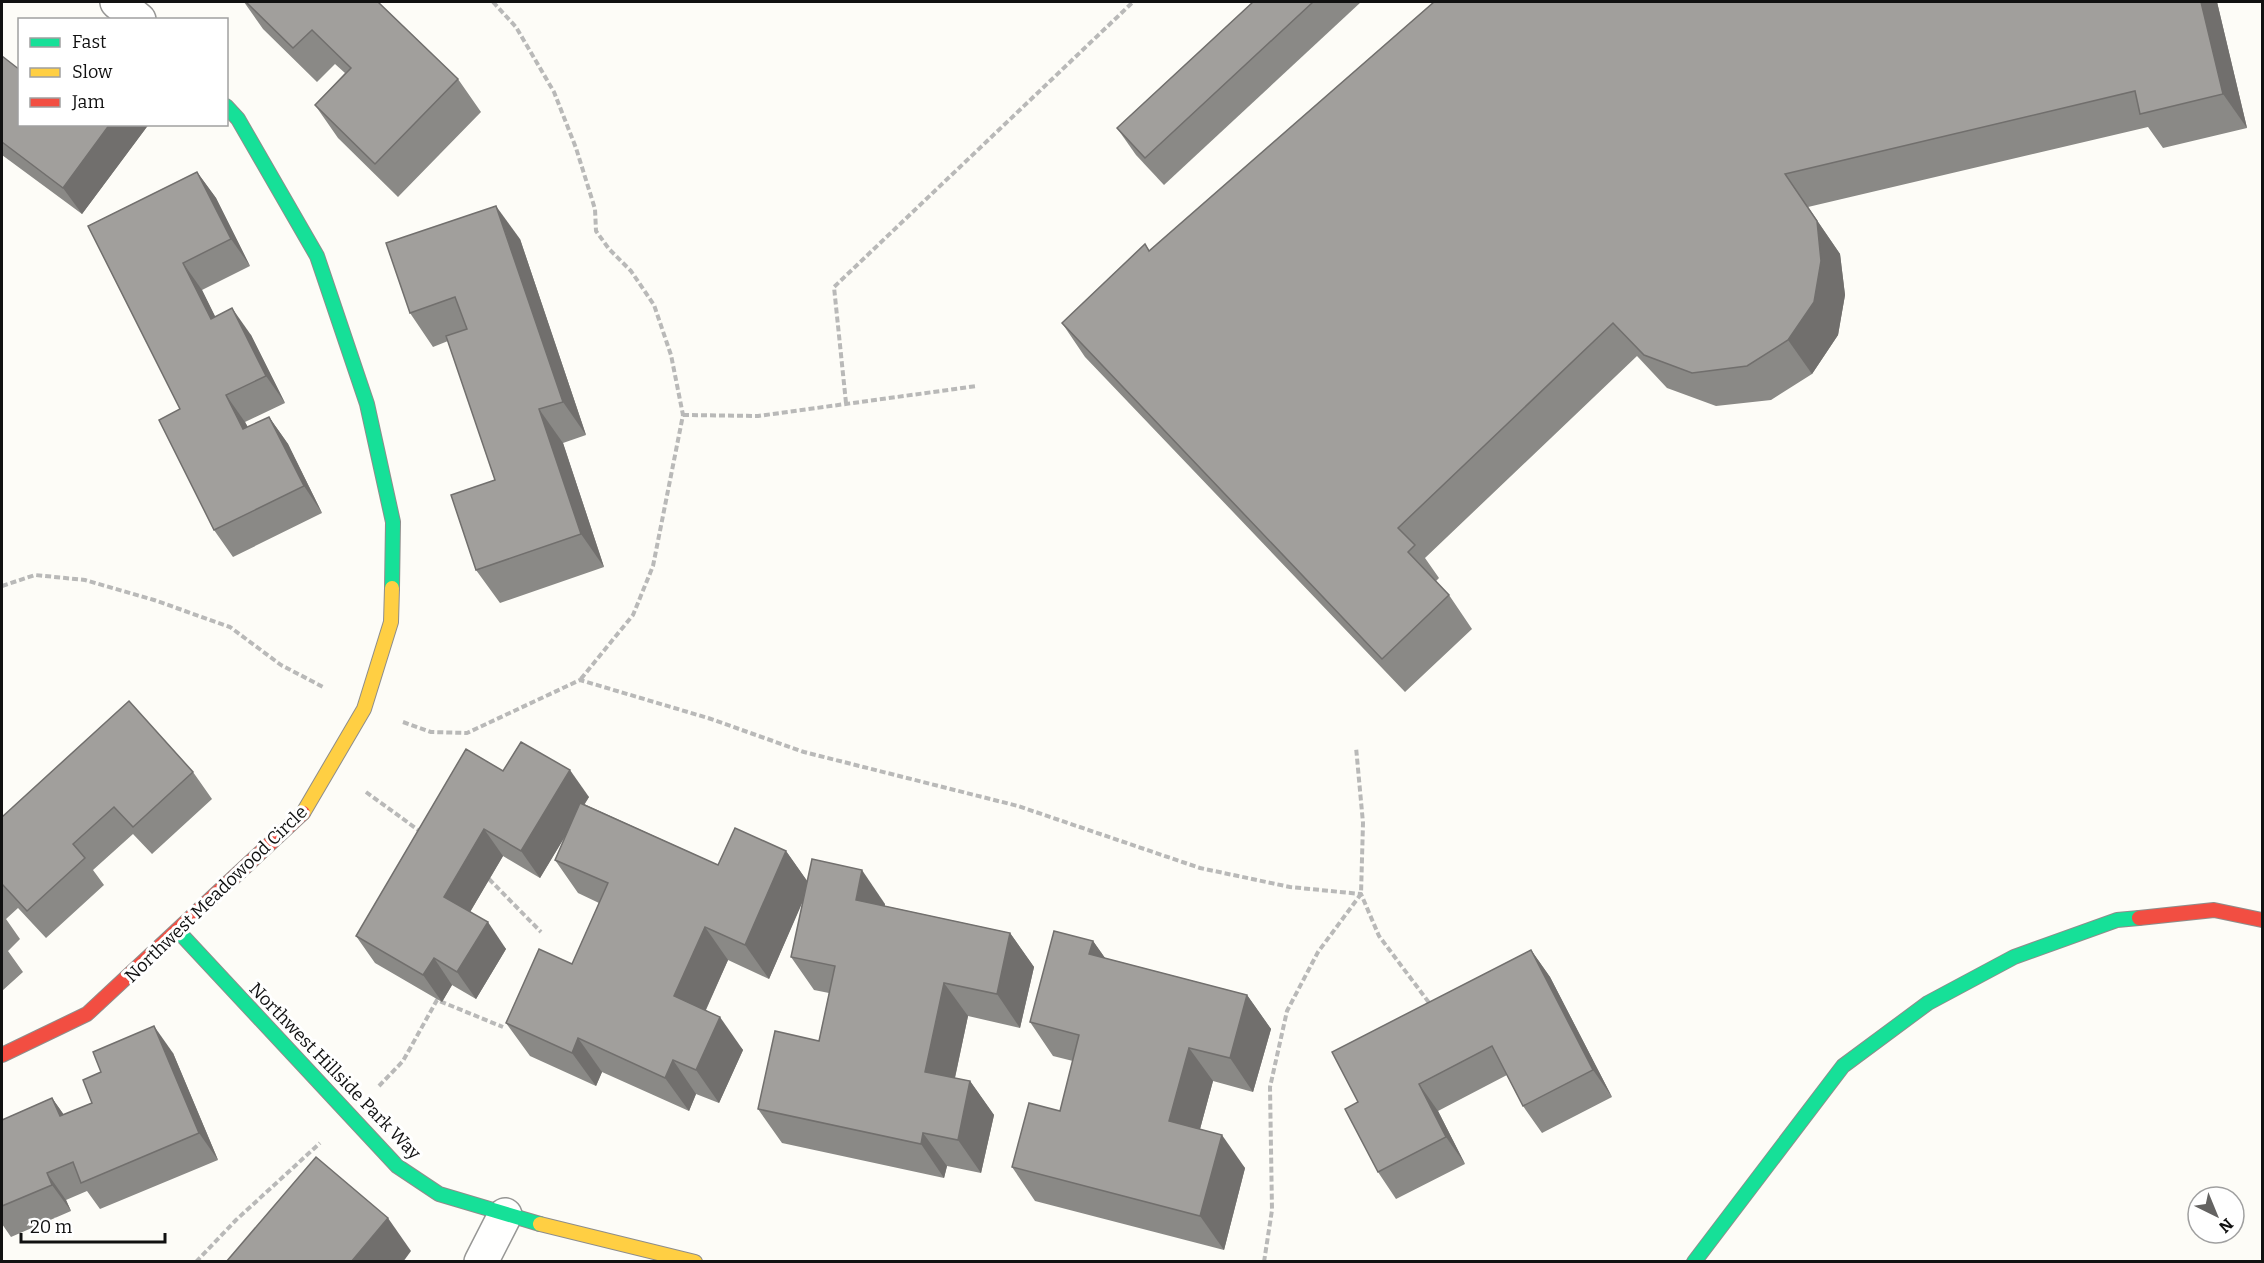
<svg xmlns="http://www.w3.org/2000/svg" width="2264" height="1263" viewBox="0 0 2264 1263" font-family="Bitter,serif">
<style>
.lines{fill:none;stroke-linecap:round;stroke-linejoin:round}
.street-casing{stroke:#979795;stroke-width:36}
.fast-casing{stroke:#8e8d8b;stroke-width:16}
.slow-casing{stroke:#8e8d8b;stroke-width:16}
.jam-casing{stroke:#8e8d8b;stroke-width:16}
.path{stroke:#b9b9b8;stroke-width:4;stroke-dasharray:6 3;stroke-linecap:butt}
.street{stroke:#fffffe;stroke-width:33}
.fast{stroke:#16e098;stroke-width:14}
.slow{stroke:#ffcf43;stroke-width:14}
.jam{stroke:#f24e42;stroke-width:14}
.wall{fill:#8a8986}
.shaded-wall{fill:#716f6d}
.building{fill:#a19f9c;stroke:#716f6d;stroke-width:1.5}
.labels{text-anchor:middle;dominant-baseline:central;stroke-width:6;stroke-linejoin:round;paint-order:stroke}
.street-label{font-size:18px;fill:#111;stroke:#fff}
</style>
<rect width="100%" height="100%" fill="#fdfcf7"/>
<g class="lines">
<g class="street-casing">
<g id="street">
<path d="M 117,2 L 139,20"/>
<path d="M 481,1262 L 505,1215"/>
</g>
</g>
<g class="fast-casing">
<g id="fast">
<path d="M 226,106 L 238,119 L 317,256 L 367,404 L 393,522 L 392,588"/>
<path d="M 178,931 L 397,1166 L 439,1194 L 540,1224"/>
<path d="M 1694,1262 L 1843,1066 L 1928,1003 L 2014,957 L 2117,920 L 2139,918"/>
</g>
</g>
<g class="slow-casing">
<g id="slow">
<path d="M 303,813 L 364,709 L 391,622 L 392,588"/>
<path d="M 540,1224 L 695,1262"/>
</g>
</g>
<g class="jam-casing">
<g id="jam">
<path d="M 2139,918 L 2214,910 L 2262,920"/>
<path d="M 2,1055 L 87,1014 L 303,813"/>
</g>
</g>
<g class="path">
<path d="M 493,2 L 516,27 L 554,92 L 576,148 L 595,209 L 596,231 L 609,249 L 631,271 L 654,305 L 671,355 L 683,415 L 653,566 L 633,615 L 580,680"/>
<path d="M 846,403 L 834,287 L 1133,2"/>
<path d="M 683,415 L 758,416 L 977,386"/>
<path d="M 2,586 L 35,575 L 85,580 L 154,600 L 230,627 L 281,665 L 325,688"/>
<path d="M 403,722 L 431,732 L 467,733 L 580,680 L 708,718 L 804,752 L 1018,806 L 1200,868 L 1290,887 L 1361,894 L 1379,936 L 1430,1004"/>
<path d="M 366,792 L 421,832"/>
<path d="M 489,879 L 541,932"/>
<path d="M 379,1086 L 403,1061 L 437,1000 L 503,1027"/>
<path d="M 196,1262 L 236,1220 L 320,1143"/>
<path d="M 1264,1262 L 1272,1210 L 1270,1087 L 1287,1011 L 1318,952 L 1361,894 L 1363,823 L 1356,747"/>
</g>
<use href="#street" class="street"/>
<use href="#fast" class="fast"/>
<use href="#slow" class="slow"/>
<use href="#jam" class="jam"/>
</g>
<g class="wall">
<path d="M 244,2 L 378,2 L 458,79 L 481,112 L 398,197 L 338,138 L 315,105 L 345,73 L 335,64 L 317,82 L 263,29 Z"/>
<path d="M 1253,2 L 1361,2 L 1164,185 L 1136,155 L 1117,128 Z"/>
<path d="M 1434,2 L 2217,2 L 2247,128 L 2163,148 L 2148,127 L 1808,207 L 1840,254 L 1845,295 L 1838,335 L 1812,374 L 1771,400 L 1716,406 L 1667,388 L 1637,356 L 1425,558 L 1439,578 L 1436,581 L 1449,595 L 1472,629 L 1405,692 L 1085,357 L 1062,323 L 1145,244 L 1150,251 Z"/>
<path d="M 2,56 L 20,124 L 149,124 L 82,214 L 2,155 Z"/>
<path d="M 197,172 L 216,198 L 250,266 L 202,290 L 215,317 L 251,335 L 285,403 L 245,422 L 248,427 L 269,417 L 288,444 L 322,513 L 233,557 L 214,530 L 180,409 L 88,226 Z"/>
<path d="M 520,239 L 586,435 L 563,443 L 604,567 L 500,603 L 476,570 L 495,480 L 448,341 L 433,347 L 410,313 Z"/>
<path d="M 503,771 L 589,797 L 584,804 L 718,865 L 786,851 L 807,881 L 885,904 L 885,906 L 1010,933 L 1034,967 L 1020,1028 L 968,1016 L 955,1078 L 970,1081 L 994,1115 L 981,1173 L 947,1166 L 944,1178 L 782,1143 L 758,1109 L 819,1041 L 829,993 L 814,990 L 791,957 L 803,900 L 769,979 L 728,960 L 706,1010 L 743,1050 L 719,1103 L 696,1094 L 689,1111 L 602,1072 L 596,1086 L 530,1056 L 506,1023 L 572,964 L 599,903 L 578,893 L 555,860 L 565,836 L 540,878 L 503,856 L 470,912 L 506,949 L 476,999 L 452,985 L 442,1002 L 375,963 L 356,936 Z"/>
<path d="M 193,772 L 212,799 L 152,854 L 133,834 L 93,870 L 104,885 L 46,938 L 18,908 L 6,919 L 20,939 L 8,951 L 23,972 L 2,991 L 2,817 Z"/>
<path d="M 1093,941 L 1105,958 L 1247,995 L 1271,1029 L 1253,1092 L 1213,1081 L 1200,1129 L 1245,1168 L 1224,1250 L 1035,1201 L 1012,1167 L 1060,1111 L 1073,1061 L 1053,1056 L 1030,1022 Z"/>
<path d="M 1531,950 L 1550,977 L 1612,1097 L 1542,1133 L 1523,1106 L 1507,1075 L 1438,1111 L 1465,1164 L 1396,1199 L 1378,1172 L 1358,1102 Z"/>
<path d="M 173,1053 L 218,1160 L 100,1209 L 87,1191 L 66,1200 L 71,1211 L 11,1237 L 2,1224 L 2,1120 L 52,1098 L 64,1115 L 92,1103 Z"/>
</g>
<g class="shaded-wall">
<path d="M 2201,2 L 2217,2 L 2247,128 L 2223,94 Z"/>
<path d="M 110,124 L 149,124 L 82,214 L 63,188 Z"/>
<path d="M 197,172 L 216,198 L 250,266 L 231,239 Z"/>
<path d="M 1785,174 L 1840,254 L 1845,295 L 1838,335 L 1812,374 L 1788,340 Z"/>
<path d="M 496,206 L 520,239 L 586,435 L 563,402 Z"/>
<path d="M 183,263 L 202,290 L 230,346 L 211,319 Z"/>
<path d="M 232,308 L 251,335 L 285,403 L 266,376 Z"/>
<path d="M 226,395 L 245,422 L 262,456 L 243,429 Z"/>
<path d="M 539,409 L 563,443 L 604,567 L 581,534 Z"/>
<path d="M 269,417 L 288,444 L 322,513 L 304,486 Z"/>
<path d="M 570,770 L 589,797 L 540,878 L 521,851 Z"/>
<path d="M 484,829 L 503,856 L 463,924 L 444,897 Z"/>
<path d="M 786,851 L 810,885 L 769,979 L 745,945 Z"/>
<path d="M 862,870 L 885,904 L 879,933 L 856,900 Z"/>
<path d="M 488,922 L 506,949 L 476,999 L 457,972 Z"/>
<path d="M 705,927 L 728,960 L 697,1029 L 674,996 Z"/>
<path d="M 1010,933 L 1034,967 L 1020,1028 L 997,994 Z"/>
<path d="M 1093,941 L 1117,975 L 1089,954 Z"/>
<path d="M 1531,950 L 1550,977 L 1612,1097 L 1593,1070 Z"/>
<path d="M 434,958 L 452,985 L 442,1002 L 423,975 Z"/>
<path d="M 944,983 L 968,1016 L 949,1105 L 925,1072 Z"/>
<path d="M 1247,995 L 1271,1029 L 1253,1092 L 1230,1058 Z"/>
<path d="M 720,1017 L 743,1050 L 719,1103 L 696,1070 Z"/>
<path d="M 154,1026 L 173,1053 L 218,1160 L 199,1133 Z"/>
<path d="M 578,1038 L 602,1072 L 596,1086 L 572,1053 Z"/>
<path d="M 1189,1048 L 1213,1081 L 1193,1155 L 1169,1121 Z"/>
<path d="M 673,1060 L 696,1094 L 689,1111 L 665,1078 Z"/>
<path d="M 970,1081 L 994,1115 L 981,1173 L 958,1140 Z"/>
<path d="M 1419,1084 L 1438,1111 L 1465,1164 L 1446,1137 Z"/>
<path d="M 52,1098 L 71,1125 L 60,1116 Z"/>
<path d="M 923,1133 L 947,1166 L 944,1178 L 921,1144 Z"/>
<path d="M 1222,1135 L 1245,1168 L 1224,1250 L 1200,1216 Z"/>
<path d="M 47,1173 L 66,1200 L 71,1211 L 52,1185 Z"/>
<path d="M 388,1218 L 411,1251 L 403,1262 L 351,1262 Z"/>
</g>
<g class="building">
<path d="M 246,2 L 378,2 L 458,79 L 375,164 L 315,105 L 351,68 L 312,30 L 293,48 Z"/>
<path d="M 1253,2 L 1313,2 L 1145,158 L 1117,128 Z"/>
<path d="M 1434,2 L 2201,2 L 2223,94 L 2140,114 L 2135,91 L 1785,174 L 1817,221 L 1821,261 L 1814,302 L 1788,340 L 1747,366 L 1692,373 L 1644,355 L 1613,323 L 1398,528 L 1415,545 L 1408,552 L 1449,595 L 1382,659 L 1062,323 L 1145,244 L 1149,251 Z"/>
<path d="M 2,56 L 20,70 L 20,124 L 110,124 L 63,188 L 2,142 Z"/>
<path d="M 197,172 L 231,239 L 183,263 L 211,319 L 232,308 L 266,376 L 226,395 L 243,429 L 269,417 L 304,486 L 214,530 L 159,420 L 180,409 L 88,226 Z"/>
<path d="M 496,206 L 563,402 L 539,409 L 581,534 L 476,570 L 451,495 L 495,480 L 446,336 L 467,329 L 455,297 L 410,313 L 386,243 Z"/>
<path d="M 129,701 L 193,772 L 133,827 L 114,807 L 73,844 L 85,858 L 27,911 L 2,884 L 2,817 Z"/>
<path d="M 521,742 L 570,770 L 521,851 L 484,829 L 444,897 L 488,922 L 457,972 L 434,958 L 423,975 L 356,936 L 466,749 L 503,771 Z"/>
<path d="M 580,803 L 718,865 L 735,828 L 786,851 L 745,945 L 705,927 L 674,996 L 720,1017 L 696,1070 L 673,1060 L 665,1078 L 578,1038 L 572,1053 L 506,1023 L 539,949 L 572,964 L 608,883 L 555,860 Z"/>
<path d="M 812,859 L 862,870 L 856,900 L 1010,933 L 997,994 L 944,983 L 925,1072 L 970,1081 L 958,1140 L 923,1133 L 921,1144 L 758,1109 L 775,1031 L 819,1041 L 835,966 L 791,957 Z"/>
<path d="M 1054,931 L 1093,941 L 1089,954 L 1247,995 L 1230,1058 L 1189,1048 L 1169,1121 L 1222,1135 L 1200,1216 L 1012,1167 L 1029,1103 L 1060,1111 L 1079,1035 L 1030,1022 Z"/>
<path d="M 1531,950 L 1593,1070 L 1523,1106 L 1492,1046 L 1419,1084 L 1446,1137 L 1378,1172 L 1345,1109 L 1358,1102 L 1332,1052 Z"/>
<path d="M 154,1026 L 199,1133 L 81,1183 L 73,1162 L 47,1173 L 52,1185 L 2,1206 L 2,1120 L 52,1098 L 60,1116 L 92,1103 L 83,1080 L 101,1072 L 93,1052 Z"/>
<path d="M 316,1157 L 388,1218 L 351,1262 L 226,1262 Z"/>
</g>
<g class="labels">
<g class="street-label">
<text transform="translate(216 894) rotate(-44)">Northwest Meadowood Circle</text>
<text transform="translate(335 1071) rotate(46)">Northwest Hillside Park Way</text>
</g>
</g>
<rect width="2264" height="1263" fill="none" stroke="#111111" stroke-width="6"/>
<rect x="18" y="18" width="210" height="108" fill="#ffffff" stroke="#a0a0a0" stroke-width="1.5"/>
<rect x="30" y="38" width="30" height="9" fill="#16e098" stroke="#a0a0a0" stroke-width="1.5"/>
<text x="72" y="48" font-size="18" fill="#111111">Fast</text>
<rect x="30" y="68" width="30" height="9" fill="#ffcf43" stroke="#a0a0a0" stroke-width="1.5"/>
<text x="72" y="78" font-size="18" fill="#111111">Slow</text>
<rect x="30" y="98" width="30" height="9" fill="#f24e42" stroke="#a0a0a0" stroke-width="1.5"/>
<text x="72" y="108" font-size="18" fill="#111111">Jam</text>
<g transform="translate(2216 1215) rotate(137)"><circle r="28" fill="#ffffff" stroke="#a0a0a0" stroke-width="1.5"/>
<path d="M0-4.5L10 22L0 15L-10 22Z" fill="#646362"/>
<text y="-9" font-size="16" font-weight="bold" text-anchor="middle" fill="#111111">N</text>
</g>
<path d="M21 1233v9h144v-9" fill="none" stroke="#111111" stroke-width="3"/>
<text x="30" y="1233" font-size="18" fill="#111111" stroke="#ffffff" stroke-width="4.5" paint-order="stroke">20 m</text>
</svg>
